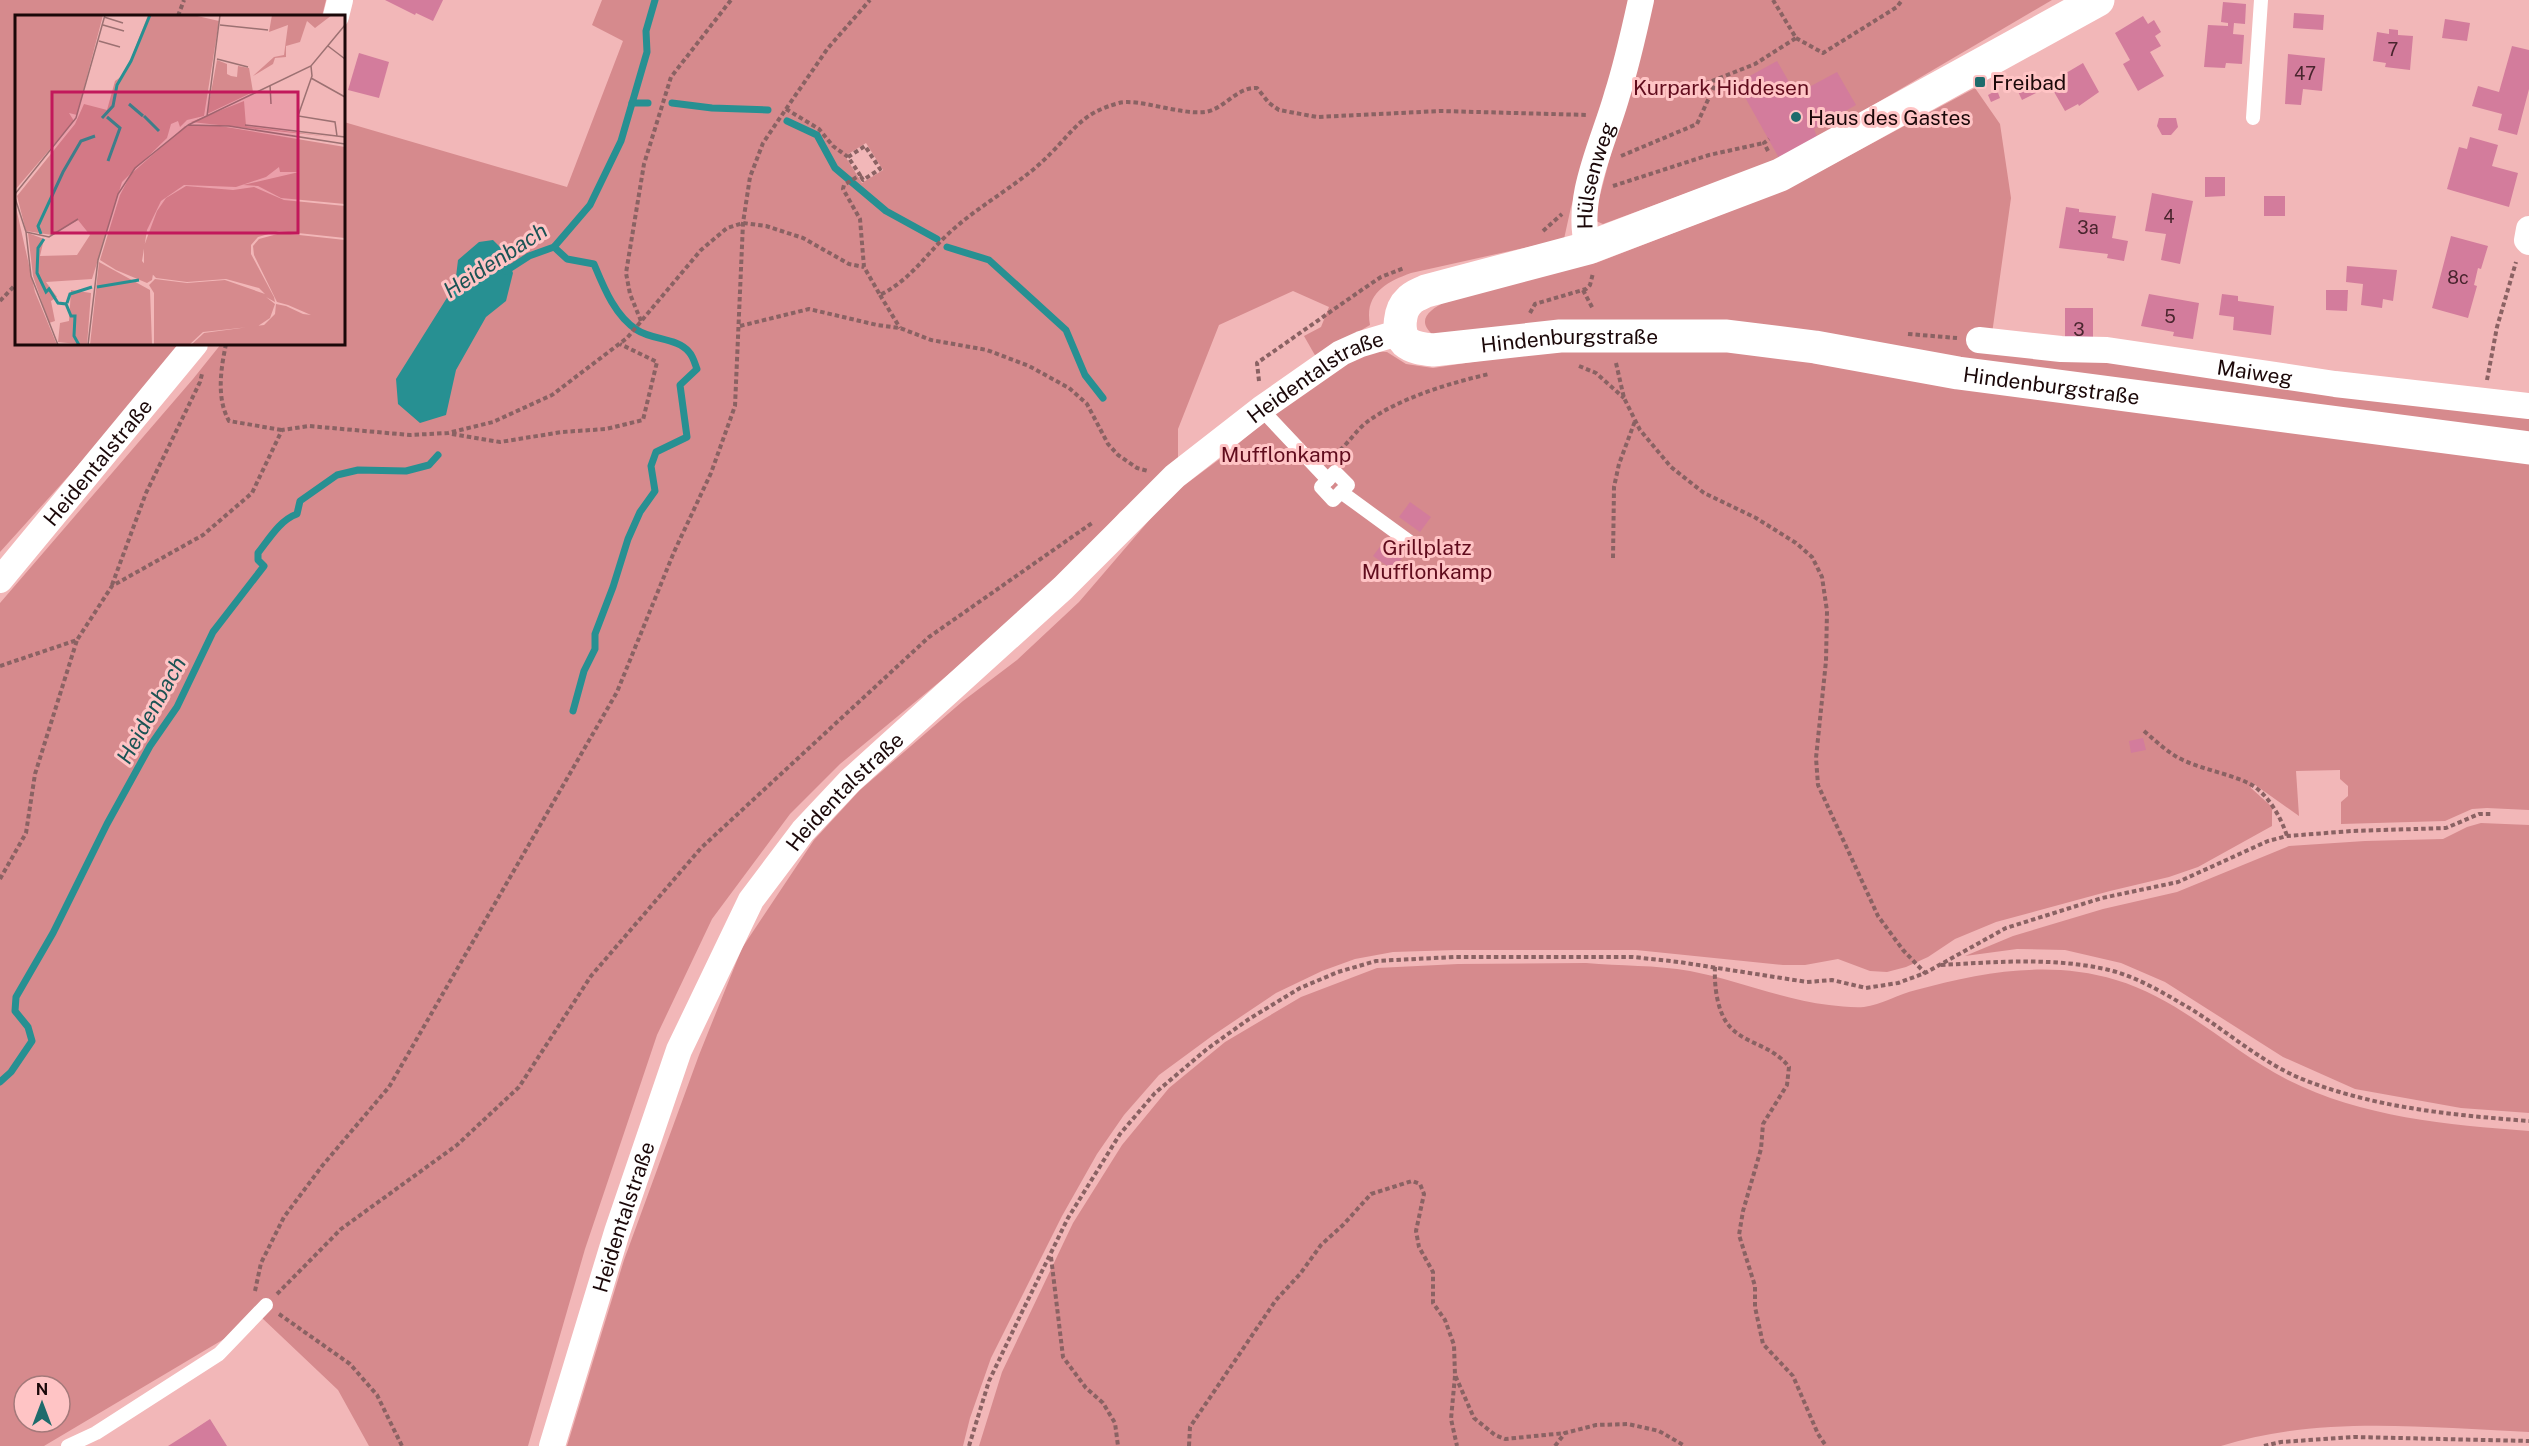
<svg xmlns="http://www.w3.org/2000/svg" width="2529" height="1446" viewBox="0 0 2529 1446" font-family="'Public Sans',sans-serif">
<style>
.green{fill:#d68a8d;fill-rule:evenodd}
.water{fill:#279092}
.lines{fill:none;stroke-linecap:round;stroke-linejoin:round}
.stream{stroke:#279092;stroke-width:7}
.building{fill:#d37c9c}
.path{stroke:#8a6263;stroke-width:4;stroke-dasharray:4.5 3;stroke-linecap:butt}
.lane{stroke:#fff;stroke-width:14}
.street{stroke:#fff;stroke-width:26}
.secondary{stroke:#fff;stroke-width:33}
.poi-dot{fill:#1e6b6c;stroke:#ffc4c5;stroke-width:2}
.labels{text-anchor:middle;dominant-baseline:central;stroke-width:6;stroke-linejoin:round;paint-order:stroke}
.number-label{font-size:18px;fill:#49252e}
.poi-label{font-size:21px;fill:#1b0809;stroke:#ffc4c5;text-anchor:start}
.park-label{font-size:21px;fill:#610c1d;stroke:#ffc4c5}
.street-label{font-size:21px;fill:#1b0809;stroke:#ffc4c5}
.water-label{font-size:22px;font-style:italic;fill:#1b5354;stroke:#ffc4c5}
.inset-river{fill:none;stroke:#279092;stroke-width:3}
.inset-road{fill:none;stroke:#9c7172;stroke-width:1.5}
.view{fill:#c2185b;fill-opacity:0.15;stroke:#c2185b;stroke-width:3}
.inset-edge{fill:none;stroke:#1b0809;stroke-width:3}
</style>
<rect width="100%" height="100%" fill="#f2b7b8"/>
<g class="green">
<path d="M 0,0 L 326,0 L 322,16 L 16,16 L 16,344 L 185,344 L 168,366 L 0,552 Z"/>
<path d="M 602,0 L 1631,0 L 1617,63 L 1571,207 L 1564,239 L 1411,273 C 1386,282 1364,294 1370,325 L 1316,357 L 1304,336 L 1321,327 L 1329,307 L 1293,291 L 1219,325 L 1178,429 L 1178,468 L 1120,512 L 1059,583 L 840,764 L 790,814 L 712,919 L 657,1035 L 585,1249 L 528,1446 L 369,1446 L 338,1390 L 261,1317 L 44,1446 L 0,1446 L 0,603 L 193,379 L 221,344 L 344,344 L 344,122 L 567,187 L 623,41 L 592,25 ZM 866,143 L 883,170 L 862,183 L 845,156 ZM 24,1386 L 60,1386 L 60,1422 L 24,1422 Z"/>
<path d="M 1651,0 L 2052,0 L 1785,157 L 1603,224 L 1596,221 L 1598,203 Z"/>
<path d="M 1975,88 L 2000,124 L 2011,198 L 1990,348 L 2529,412 L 2529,432 L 1960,363 L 1439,339 C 1414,323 1426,311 1447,301 L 1584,264 L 1596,263 L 1787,189 Z"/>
<path d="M 1723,348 L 2529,462 L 2529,810 L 2487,808 L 2472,809 L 2445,821 L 2341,824 L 2341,802 L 2348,796 L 2348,786 L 2340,779 L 2340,770 L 2296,771 L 2299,816 L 2251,782 L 2251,788 L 2272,807 L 2272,826 L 2198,867 L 2169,877 L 2110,891 L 1996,922 L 1955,939 L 1928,957 L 1906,967 L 1887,972 L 1870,971 L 1838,959 L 1805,965 L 1783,965 L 1636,950 L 1456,950 L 1393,952 L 1355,959 L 1322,971 L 1276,993 L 1212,1036 L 1159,1075 L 1124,1115 L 1097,1154 L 1062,1216 L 991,1358 L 970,1418 L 963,1446 L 567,1446 L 624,1260 L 699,1055 L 742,948 L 814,840 L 860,790 L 963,701 L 1017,660 L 1079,602 L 1170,496 L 1225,455 L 1305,387 L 1370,351 L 1387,352 L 1406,364 L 1433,368 L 1558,349 Z"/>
<path d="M 2481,823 L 2529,825 L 2529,1113 L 2461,1108 L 2355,1089 L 2283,1057 L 2165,982 L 2121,963 L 2065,950 L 2017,949 L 1965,956 L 2013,936 L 2103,909 L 2177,892 L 2289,846 L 2365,841 L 2443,839 L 2467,827 Z"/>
<path d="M 1586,963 C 1620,966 1656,965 1690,971 C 1737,980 1781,999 1829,1005 C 1840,1006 1853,1008 1864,1007 C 1881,1005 1899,994 1916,990 C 1982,972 2049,960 2116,980 C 2181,999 2229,1050 2288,1080 C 2361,1117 2448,1125 2529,1131 L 2529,1432 C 2427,1428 2320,1415 2221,1446 L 979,1446 L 1002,1372 L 1073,1223 L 1122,1145 L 1169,1088 L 1225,1042 L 1301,997 L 1377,968 L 1458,964 Z"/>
</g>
<path class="water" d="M 493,240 L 504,251 L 513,273 L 506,301 L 486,317 L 456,370 L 446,415 L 420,423 L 398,404 L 396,379 L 455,285 L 458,260 L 479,242 Z"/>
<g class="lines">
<g class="stream">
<path d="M 632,103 L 648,103"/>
<path d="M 672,103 L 712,108 L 768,110"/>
<path d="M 787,121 L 817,135 L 835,168 L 886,211 L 937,239"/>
<path d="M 554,247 L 567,259 L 594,264 C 604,288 615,316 637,330 C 652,340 678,338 689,352 C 693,356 695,364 697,369 L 680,385 L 687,437 L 656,452 L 651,466 L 655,491 L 640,512 L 628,539 L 613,587 L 595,634 L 595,649 L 584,671 L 573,711"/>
<path d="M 947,247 L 989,260 L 1066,330 L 1085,375 L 1103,398"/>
<path d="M 506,271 L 529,256 L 554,247 L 590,205 L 621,141 L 647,52 L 646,31 L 655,0"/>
<path d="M 0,1082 L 11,1072 L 32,1041 L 28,1027 L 15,1011 L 16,997 L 53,933 L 107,824 L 150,746 L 177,707 L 213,632 L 264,566 L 258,560 L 258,553 C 269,539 280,520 297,514 L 300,501 L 337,475 L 358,470 L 406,471 L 429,465 L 438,455"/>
</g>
</g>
<g class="building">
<path d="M 385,0 L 443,0 L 433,21 L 416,13 L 415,15 Z"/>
<path d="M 2223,2 L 2246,4 L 2245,24 L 2234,23 L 2233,34 L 2244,35 L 2242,64 L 2226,63 L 2225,68 L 2204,67 L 2208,25 L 2228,26 L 2228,23 L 2221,22 Z"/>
<path d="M 2294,13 L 2324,15 L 2323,30 L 2293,28 Z"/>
<path d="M 2143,16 L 2148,24 L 2154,20 L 2161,32 L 2155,36 L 2161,46 L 2150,52 L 2164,76 L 2138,91 L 2123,64 L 2130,60 L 2115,33 Z"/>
<path d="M 2445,19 L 2470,23 L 2467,41 L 2442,38 Z"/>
<path d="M 2389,29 L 2398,30 L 2398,35 L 2413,36 L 2410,70 L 2385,67 L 2386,63 L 2373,61 L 2377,32 L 2389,34 Z"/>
<path d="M 2512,46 L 2529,50 L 2529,89 L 2517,135 L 2498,130 L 2502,114 L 2472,106 L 2478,86 L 2499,92 Z"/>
<path d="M 359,53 L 389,62 L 379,98 L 348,90 Z"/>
<path d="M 2288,54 L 2325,58 L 2322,91 L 2303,89 L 2301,105 L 2285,104 Z"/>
<path d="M 1777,61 L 1796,94 L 1837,72 L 1856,105 L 1814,129 L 1817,137 L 1779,158 L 1737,83 Z"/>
<path d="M 2083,63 L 2099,92 L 2079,106 L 2078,104 L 2065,111 L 2049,83 Z"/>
<path d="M 2032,75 L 2040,91 L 2022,100 L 2014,83 Z"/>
<path d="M 1997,90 L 2000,98 L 1991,102 L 1988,95 Z"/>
<path d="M 2159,118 L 2176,118 L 2178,127 L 2171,135 L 2162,135 L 2157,126 Z"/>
<path d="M 2470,137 L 2498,145 L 2492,166 L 2518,173 L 2509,207 L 2447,189 L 2459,147 L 2467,149 Z"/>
<path d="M 2205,177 L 2225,177 L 2225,196 L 2205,197 Z"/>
<path d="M 2152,193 L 2193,201 L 2180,264 L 2161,260 L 2166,234 L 2145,231 Z"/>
<rect x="2264" y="196" width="21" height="20"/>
<path d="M 2066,207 L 2079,209 L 2079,212 L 2116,216 L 2112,238 L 2128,241 L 2124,261 L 2107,258 L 2108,254 L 2059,248 Z"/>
<path d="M 2451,236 L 2488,246 L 2481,269 L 2478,268 L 2474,285 L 2477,286 L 2468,318 L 2432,308 Z"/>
<path d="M 2347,266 L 2397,270 L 2393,301 L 2383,299 L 2382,308 L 2361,305 L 2363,284 L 2346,282 Z"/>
<path d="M 2326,290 L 2348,290 L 2347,311 L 2326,310 Z"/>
<path d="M 2149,294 L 2199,303 L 2193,339 L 2173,336 L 2174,332 L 2141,326 Z"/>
<path d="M 2222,294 L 2238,296 L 2238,301 L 2274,306 L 2271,335 L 2233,330 L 2234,317 L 2219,315 Z"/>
<rect x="2065" y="308" width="28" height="34"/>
<path d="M 1410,502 L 1431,517 L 1420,532 L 1399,517 Z"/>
<path d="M 1385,540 L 1405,554 L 1393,570 L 1373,556 Z"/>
<path d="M 2143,738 L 2146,750 L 2131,753 L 2129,741 Z"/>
<path d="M 210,1419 L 227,1446 L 168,1446 L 187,1434 Z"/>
</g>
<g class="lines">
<g class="path">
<path d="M 178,16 L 184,0"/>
<path d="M 1796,38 L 1823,53 L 1897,7 L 1902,0"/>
<path d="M 1684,92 L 1755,64 L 1796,38 L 1773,0"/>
<path d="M 786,109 L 819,129 L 833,146 L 848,157 L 860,175 L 844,185 L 843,189 L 860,219 L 864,267 L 880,295 C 910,280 924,257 947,235 C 978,205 1023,183 1051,153 C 1076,128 1082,113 1119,103 C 1138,98 1180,115 1205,112 C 1225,109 1236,87 1257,88 L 1269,103 L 1279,110 L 1317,117 L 1441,111 L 1588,115"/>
<path d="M 1768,151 L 1764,143 L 1769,139"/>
<path d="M 1621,156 L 1697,124 L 1717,80"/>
<path d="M 848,157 L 865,146 L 880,169 L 863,180 L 860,175"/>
<path d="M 1613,186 L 1709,155 L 1764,143"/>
<path d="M 1543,231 L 1562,214"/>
<path d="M 1583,290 L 1593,309"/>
<path d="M 880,295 L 900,328"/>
<path d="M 0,301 L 16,284"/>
<path d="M 1530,313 L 1535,304 L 1586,289 L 1590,285 L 1593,273"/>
<path d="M 641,321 L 630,294 L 626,273 L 644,164 L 671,77 L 731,0"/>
<path d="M 740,326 L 809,309 L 877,325 L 900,328 L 931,340 L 987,350 L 1029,366 L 1069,388 L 1087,404 L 1108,444 L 1118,455 L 1137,468 L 1148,471"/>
<path d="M 1908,334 L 1957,338"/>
<path d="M 226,344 C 221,368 216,398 229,421 L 282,430"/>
<path d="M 1616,363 L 1624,398 L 1640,430 L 1671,467 L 1704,493 L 1756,518 L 1796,543 L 1812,557 L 1822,577 L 1827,611 L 1826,661 L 1816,758 L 1818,785 L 1878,916 L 1903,950 L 1925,973"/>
<path d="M 1579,366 L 1596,373 L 1624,398"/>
<path d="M 2487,380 L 2497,327 L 2516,262"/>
<path d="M 1259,381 L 1257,363 L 1363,289 L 1381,277 L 1404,268"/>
<path d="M 452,434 L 500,442 L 562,432 L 606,429 L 643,420 L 657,362 L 620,344"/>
<path d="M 1334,455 C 1347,446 1355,431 1367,422 C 1399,398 1450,383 1489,374"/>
<path d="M 1613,558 L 1614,487 L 1619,464 L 1635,421"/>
<path d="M 112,585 L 146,493 L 200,382 L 202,374"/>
<path d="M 0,666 L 77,640 L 112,586 L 203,535 L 252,493 L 282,430 L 309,426 L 410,435 L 448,433 L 493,422 L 552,395 L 627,338 L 701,250 L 727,228 L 743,223 L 766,226 L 803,238 L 849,264 L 864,267"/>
<path d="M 2144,731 C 2157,742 2169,754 2185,761 C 2205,770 2226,773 2246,782 C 2266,790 2281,817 2287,836"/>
<path d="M 0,879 L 26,833 L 35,774 L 77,640"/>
<path d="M 1941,965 C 1997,962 2054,957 2109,970 C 2138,977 2165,994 2191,1009 C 2228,1032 2261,1062 2302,1079 C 2375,1108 2452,1115 2529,1121"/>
<path d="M 1715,967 C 1714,985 1717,1015 1732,1029 C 1749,1045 1773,1046 1789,1067 L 1787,1085 L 1763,1124 L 1761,1149 L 1743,1211 L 1739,1235 L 1755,1286 L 1755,1307 L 1763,1344 L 1793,1376 L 1818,1434 L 1826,1446"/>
<path d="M 1051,1257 L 1063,1357 L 1086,1388 L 1103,1403 L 1115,1423 L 1118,1446"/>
<path d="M 255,1291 L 261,1263 L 284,1217 L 322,1166 L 389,1087 L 617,692 L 674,552 L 711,473 L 735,406 L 743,223 L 750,177 L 763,143 L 786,109 L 828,48 L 870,0"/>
<path d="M 277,1294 L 341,1229 L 457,1145 L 519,1087 L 591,976 L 701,848 L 929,637 L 1092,523"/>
<path d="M 279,1314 L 350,1364 L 377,1395 L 402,1446"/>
<path d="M 1455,1376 L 1451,1419 L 1457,1446"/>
<path d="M 969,1446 L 989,1381 L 1021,1314 L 1068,1218 L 1120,1134 L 1155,1093 L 1207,1049 L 1249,1019 L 1300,988 L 1338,972 L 1376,961 L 1454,957 L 1633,957 L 1679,962 L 1807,982 L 1832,980 L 1866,988 L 1898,983 L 1925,973 L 2006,928 L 2102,898 L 2178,882 L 2268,841 L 2287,836 L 2352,831 L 2446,828 L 2479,814 L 2492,814"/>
<path d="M 1189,1446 L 1190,1427 L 1276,1300 L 1300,1274 L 1321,1245 L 1343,1225 L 1371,1194 L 1412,1181 L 1420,1184 L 1424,1194 L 1416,1231 L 1419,1247 L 1433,1272 L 1433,1303 L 1445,1320 L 1454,1345 L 1455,1375 L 1474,1418 L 1495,1435 L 1505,1439 L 1565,1433"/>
<path d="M 1555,1446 L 1565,1433 L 1596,1425 L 1628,1424 L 1659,1431 L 1685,1446"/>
<path d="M 2264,1446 L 2281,1442 L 2354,1437 L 2529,1441"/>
</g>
<g class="lane">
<path d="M 2253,118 L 2261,0"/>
<path d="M 1261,409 L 1328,480"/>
<path d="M 1335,472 L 1348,485 L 1333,500 L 1321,487 Z"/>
<path d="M 1341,492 L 1411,543"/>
<path d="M 68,1446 L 96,1433 L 219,1354 L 266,1305"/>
</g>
<g class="street">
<path d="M 336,16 L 340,0"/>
<path d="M 2529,229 L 2527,240 L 2529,242"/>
<path id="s1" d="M 1588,248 C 1574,198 1604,142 1617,95 C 1627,64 1634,32 1641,0"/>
<path id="s2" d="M 1979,340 L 2061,349 L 2107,350 L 2335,384 L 2529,406"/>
<path id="s3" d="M 0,580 L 195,344"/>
<path id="s4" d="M 552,1446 L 617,1232 L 679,1050 L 751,900 L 803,831 L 850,781 L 1063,588 L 1175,476 L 1261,409 L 1341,353 L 1361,344 L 1401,332"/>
</g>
<path class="secondary" id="s5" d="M 2098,0 L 1780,175 L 1588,248 L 1426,291 C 1420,294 1413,296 1409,301 C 1400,309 1396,332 1406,342 C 1413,348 1424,349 1433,350 L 1560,336 L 1727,336 L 1815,347 L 1958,373 L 2529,448"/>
</g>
<g class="poi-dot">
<rect x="1974" y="76" width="12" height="12" rx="3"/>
<circle cx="1796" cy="117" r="6"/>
</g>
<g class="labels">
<g class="number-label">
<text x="2393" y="49">7</text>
<text x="2305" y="73">47</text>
<text x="2169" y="216">4</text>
<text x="2088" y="227">3a</text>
<text x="2458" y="277">8c</text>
<text x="2170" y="316">5</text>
<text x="2079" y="329">3</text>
</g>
<g class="poi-label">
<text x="1992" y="82">Freibad</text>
<text x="1808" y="117">Haus des Gastes</text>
</g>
<g class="park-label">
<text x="1721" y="87">Kurpark Hiddesen</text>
<text x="1286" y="454">Mufflonkamp</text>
<text x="1427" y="547">Grillplatz<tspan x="1427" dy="24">Mufflonkamp</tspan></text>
</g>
<g class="street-label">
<text stroke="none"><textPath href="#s1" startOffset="74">Hülsenweg</textPath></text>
<text stroke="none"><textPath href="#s5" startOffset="966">Hindenburgstraße</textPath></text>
<text stroke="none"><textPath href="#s2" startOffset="278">Maiweg</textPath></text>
<text stroke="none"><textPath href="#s4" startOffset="1356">Heidentalstraße</textPath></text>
<text stroke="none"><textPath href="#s5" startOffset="1452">Hindenburgstraße</textPath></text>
<text stroke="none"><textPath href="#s3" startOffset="153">Heidentalstraße</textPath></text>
<text stroke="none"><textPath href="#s4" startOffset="726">Heidentalstraße</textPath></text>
<text stroke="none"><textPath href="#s4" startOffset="240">Heidentalstraße</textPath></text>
</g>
<g class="water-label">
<text transform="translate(495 260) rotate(-33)">Heidenbach</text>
<text transform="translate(151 710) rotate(-61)">Heidenbach</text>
</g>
</g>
<g transform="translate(15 15)">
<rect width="330" height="330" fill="#f2b7b8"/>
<path d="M 0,0 L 88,0 L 62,100 L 54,98 L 59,106 L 0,175 ZM 133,0 L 178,0 L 204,6 L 189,101 L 172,105 L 165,112 L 163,106 L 156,109 L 152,123 L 107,167 L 77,264 L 31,267 L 42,282 L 36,286 L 40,306 L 34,308 L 18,261 L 13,218 L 29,224 L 25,241 L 62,240 L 75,220 L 63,205 L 37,220 L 11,216 L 2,181 L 60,109 L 69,89 L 92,95 L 100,66 L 110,59 ZM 257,0 L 317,0 L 300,13 L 292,6 L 285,27 L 271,31 L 271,42 L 260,43 L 258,49 L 238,61 L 259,42 L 269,40 L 273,10 L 254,17 ZM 202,45 L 212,49 L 212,59 L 216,61 L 222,62 L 223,51 L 234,53 L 238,77 L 192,99 ZM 229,86 L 231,111 L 317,122 L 176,107 ZM 170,111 L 205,111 L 330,132 L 330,189 L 266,183 L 243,171 L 228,170 L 284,157 L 265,157 L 264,152 L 251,162 L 221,172 L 169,170 L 146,186 L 132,215 L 127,246 L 138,259 L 137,265 L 132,268 L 101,255 L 85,245 L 105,180 L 116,159 ZM 171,171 L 218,175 L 239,172 L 269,185 L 330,191 L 330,223 L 264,216 L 243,222 L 236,230 L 236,239 L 259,282 L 260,287 L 251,282 L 260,289 L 255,303 L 243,311 L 188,317 L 174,330 L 139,330 L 139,278 L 134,270 L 140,264 L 172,268 L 210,265 L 250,279 L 244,273 L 211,264 L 172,267 L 141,263 L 129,250 L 129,231 L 142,196 L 151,183 ZM 0,188 L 20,277 L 42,330 L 0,330 ZM 266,218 L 330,225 L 330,330 L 176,330 L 189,318 L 249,310 L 260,299 L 261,289 L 271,291 L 288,299 L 296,300 L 273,290 L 262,287 L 239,240 L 238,231 L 244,224 ZM 84,247 L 135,275 L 137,330 L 75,330 ZM 56,275 L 76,278 L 72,330 L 43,327 L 45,308 L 54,306 Z" fill="#d68a8d"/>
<path class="inset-river" d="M 114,89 L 128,101M 129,101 L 144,116M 92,102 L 105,113 L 93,146M 87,103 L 98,91 L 102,70 L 116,46 L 135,0M 26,219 L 23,211 L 48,157 L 66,126 L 80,121M 29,224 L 23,233 L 22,258 L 31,277 L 34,274 L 43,288 L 51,289 L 56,301 L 60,301 L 59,321 L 64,330M 82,272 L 124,265M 52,288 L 55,279 L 77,272"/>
<path class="inset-road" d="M 89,2 L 108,8M 88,10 L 109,16M 205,10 L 253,15M 84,26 L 105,32M 313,31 L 330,44M 202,44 L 233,52M 296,51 L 297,61 L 283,101 L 320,107 L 322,121M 296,63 L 330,82M 255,70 L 256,89M 192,101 L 205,0M 173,110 L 296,51 L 330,10M 173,110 L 214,111 L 330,129M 230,110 L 330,122M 0,179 L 61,103 L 90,0M 0,183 L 11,217 L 16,261 L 43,330M 11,217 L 34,222 L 63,204M 73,330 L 83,245 L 103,179 L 120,153 L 173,110"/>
<path class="view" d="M 37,77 L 283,77 L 283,218 L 37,218 Z"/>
<rect width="330" height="330" class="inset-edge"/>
</g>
<g transform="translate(42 1404)"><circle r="28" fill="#ffc4c5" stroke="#a4797a" stroke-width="1.5"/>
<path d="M0-4.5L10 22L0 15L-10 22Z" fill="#1e6b6c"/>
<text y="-9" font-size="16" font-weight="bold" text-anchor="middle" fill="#1b0809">N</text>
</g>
</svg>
